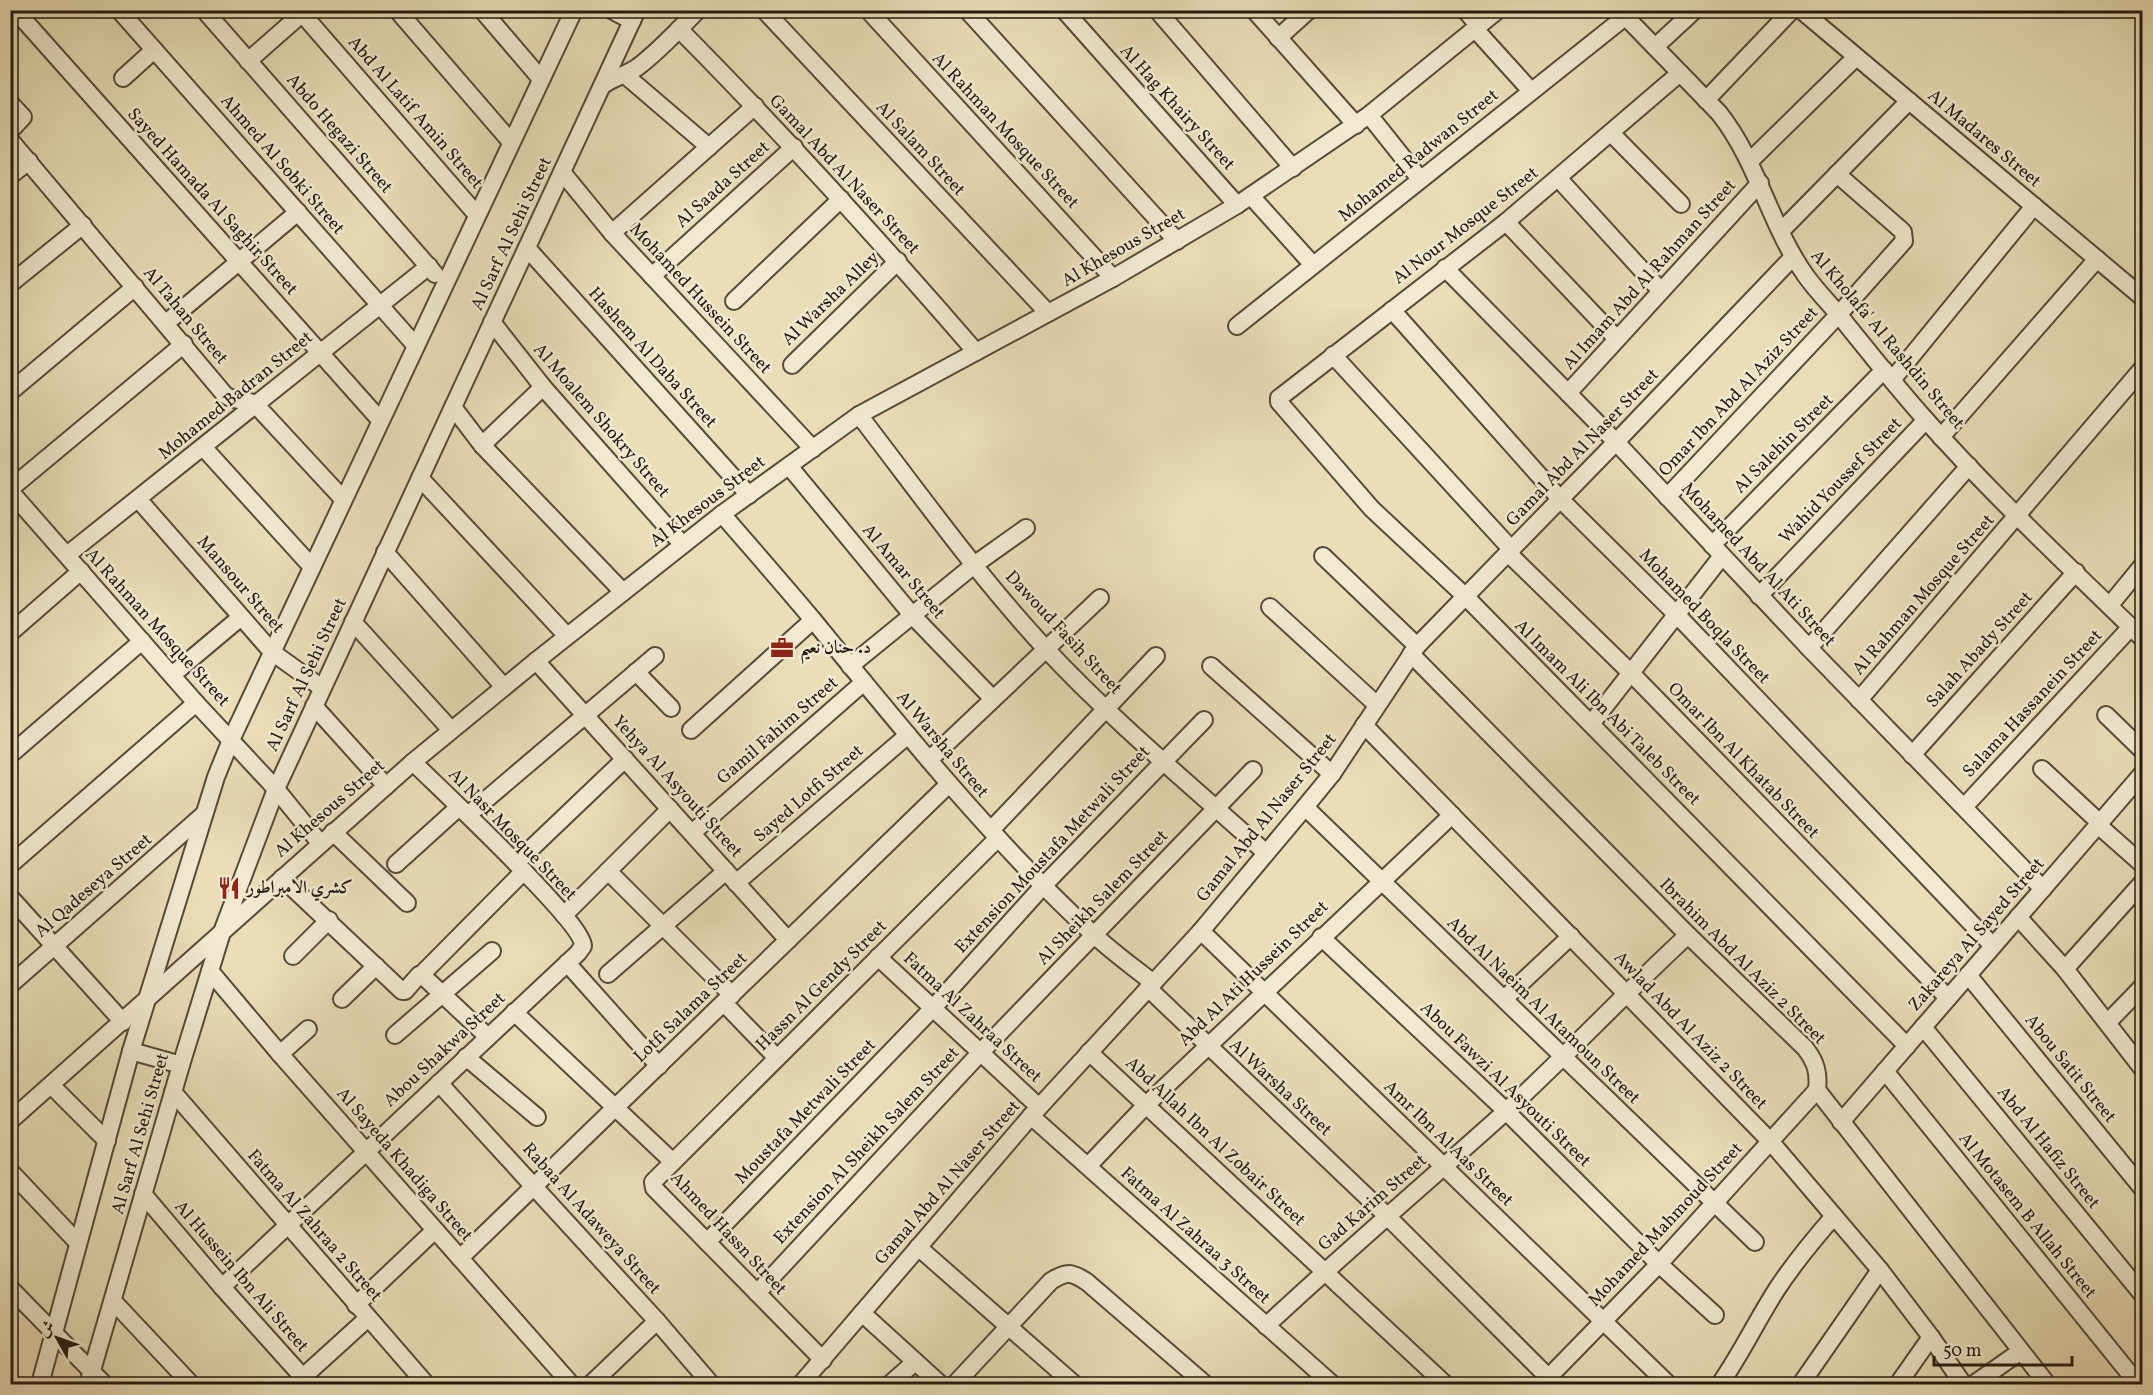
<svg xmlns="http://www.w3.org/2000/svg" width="2153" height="1395" viewBox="0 0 2153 1395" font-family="Vollkorn,Amiri,serif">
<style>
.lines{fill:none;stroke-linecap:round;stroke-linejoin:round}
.minor-casing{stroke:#564a3a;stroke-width:20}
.minor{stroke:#f1ead1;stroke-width:16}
.labels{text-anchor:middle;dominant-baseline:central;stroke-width:5;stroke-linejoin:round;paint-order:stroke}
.street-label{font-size:18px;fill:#241910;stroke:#f1ead1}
.poi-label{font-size:18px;font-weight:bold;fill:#241910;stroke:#f1ead1;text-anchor:start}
</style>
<rect width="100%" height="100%" fill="#eadeb8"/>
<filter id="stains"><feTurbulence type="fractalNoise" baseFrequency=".00333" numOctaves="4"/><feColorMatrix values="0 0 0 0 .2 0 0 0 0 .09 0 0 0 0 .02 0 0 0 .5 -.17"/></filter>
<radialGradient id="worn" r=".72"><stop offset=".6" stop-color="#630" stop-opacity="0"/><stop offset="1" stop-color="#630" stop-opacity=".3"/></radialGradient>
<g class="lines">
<g class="minor-casing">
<g id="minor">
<path d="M 15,10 L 380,420"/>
<path d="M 119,10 L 415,345"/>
<path d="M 204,10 L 435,274"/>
<path d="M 299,10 L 477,215"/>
<path d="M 397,10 L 511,142"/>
<path d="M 482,10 L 541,79"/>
<path d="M 611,10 L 632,21"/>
<path d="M 764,10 L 1048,313"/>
<path d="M 868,10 L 1113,278"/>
<path d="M 967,10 L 1177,241"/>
<path d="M 1064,10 L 1237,205"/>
<path d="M 1157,10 L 1293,168"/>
<path d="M 1254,10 L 1356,125"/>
<path d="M 1465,10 L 1479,26"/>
<path d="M 1619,10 L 1719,113 C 1758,162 1770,226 1806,276 C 1819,294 1834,308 1847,325 C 1873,357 1898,389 1925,419 C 1993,496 2069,566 2142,638"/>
<path d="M 1801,10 L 2142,297"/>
<path d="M 679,29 C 782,133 880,241 976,352"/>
<path d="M 1475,29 L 1531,91"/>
<path d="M 1278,38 L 1309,10"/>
<path d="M 1655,47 L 1695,10"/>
<path d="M 248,61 L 306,10"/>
<path d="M 1680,73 L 1506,222 L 1283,395 L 1279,398 L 1279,402 L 1372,509 L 1465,596 L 1907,1046"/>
<path d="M 625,75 L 709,147"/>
<path d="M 123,78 L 154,50"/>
<path d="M 602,86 C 613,77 628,75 639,66 C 660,50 679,29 698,10"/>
<path d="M 1706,100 L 1792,10"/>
<path d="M 10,103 L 23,117 L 10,131"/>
<path d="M 1369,115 L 1420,179"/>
<path d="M 1611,133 L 1681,204"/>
<path d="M 10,140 L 225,395 C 235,402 245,399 255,404 L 343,499"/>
<path d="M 1750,161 L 1856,57"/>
<path d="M 562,172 L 612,233 L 813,449"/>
<path d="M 10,176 L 29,161"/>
<path d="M 1558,178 L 1661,291"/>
<path d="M 1251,196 L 1313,265"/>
<path d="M 1506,222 L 1617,339"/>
<path d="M 1781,231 L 1909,101"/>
<path d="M 612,233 L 755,106"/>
<path d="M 527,248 L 749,495"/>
<path d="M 1445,268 L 1616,442 L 1809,648 L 2043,889"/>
<path d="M 652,276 L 794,147"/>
<path d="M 10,284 L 83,225"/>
<path d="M 734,301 L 841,199"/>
<path d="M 1392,310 L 1561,500 L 1677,615 L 1993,946"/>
<path d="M 492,322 L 543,387 L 682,544"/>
<path d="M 166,323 L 298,212"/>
<path d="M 1237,326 L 1625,17"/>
<path d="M 1333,355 L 1512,550"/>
<path d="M 792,365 L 898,261"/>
<path d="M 1892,380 L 2034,206"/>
<path d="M 10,392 L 135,287"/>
<path d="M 1568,393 L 1760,183"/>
<path d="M 453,407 L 482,445 L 623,592"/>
<path d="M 859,415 C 920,494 978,576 1046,649 C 1114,722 1192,786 1266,853"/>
<path d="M 1941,437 L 2097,259"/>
<path d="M 482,445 L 543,387"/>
<path d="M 203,447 L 312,567"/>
<path d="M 789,466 L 912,615 L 993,699"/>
<path d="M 420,478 L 567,636"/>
<path d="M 10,489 L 184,344"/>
<path d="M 10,491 L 196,703 L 276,789 L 320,843"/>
<path d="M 1667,497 L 1839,314 L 1904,241 L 1903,232 L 1900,229 L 1837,174"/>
<path d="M 138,499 L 272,652 L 322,688"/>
<path d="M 722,514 C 753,550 784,585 814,621 C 902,729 990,838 1092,933 C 1111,951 1132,966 1152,982"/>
<path d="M 1712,545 L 1884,370"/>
<path d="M 385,552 L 504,687"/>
<path d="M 1508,553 L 1631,673 L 1948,998"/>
<path d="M 67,555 L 429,266"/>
<path d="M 1323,556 L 1417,646"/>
<path d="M 1759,596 L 1926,420"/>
<path d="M 2110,605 L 2142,566"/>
<path d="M 1270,607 L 1377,705"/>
<path d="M 353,622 L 451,730"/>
<path d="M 10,633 L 81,571"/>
<path d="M 1809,648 L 1969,466"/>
<path d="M 1411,654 L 1688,935 L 1805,1048 C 1816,1062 1819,1073 1817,1090 L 2047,1384"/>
<path d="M 536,661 L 788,940"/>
<path d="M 850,666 L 974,565 L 1026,528"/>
<path d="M 1211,666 L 1332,774"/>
<path d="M 636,672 L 671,708"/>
<path d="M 172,675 L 241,617"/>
<path d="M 1859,700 L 2142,369"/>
<path d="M 314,706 L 386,786"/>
<path d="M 2106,715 L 2142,750"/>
<path d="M 1591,724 L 1722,556"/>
<path d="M 1364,725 L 1771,1142 L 1880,1270 L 1931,1337 L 1963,1384"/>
<path d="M 691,730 L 813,620"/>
<path d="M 10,755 L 142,641"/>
<path d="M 1912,755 L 2076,572"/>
<path d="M 929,760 L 1100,598"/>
<path d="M 2042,769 L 2100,823"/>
<path d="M 1305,807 L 1755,1242"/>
<path d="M 1964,807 L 2131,627"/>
<path d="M 468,815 L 655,656"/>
<path d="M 2098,825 L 2142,864"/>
<path d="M 991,830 L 1156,656"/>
<path d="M 333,832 L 407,903"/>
<path d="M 692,833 L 864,682"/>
<path d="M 516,863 L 625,759"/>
<path d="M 396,864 L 459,807"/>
<path d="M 10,865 L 196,703"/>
<path d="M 608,871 L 732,995"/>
<path d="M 282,878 L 402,991 L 405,991 L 419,975 L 423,976 L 488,1037"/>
<path d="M 736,883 L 908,735"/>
<path d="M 10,897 L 123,1022"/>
<path d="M 564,915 L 670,809"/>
<path d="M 2018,917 L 2065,969 L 2142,1068"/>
<path d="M 1201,931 L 1668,1384"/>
<path d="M 1321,937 L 1506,1111 L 1659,1264 L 1715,1315"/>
<path d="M 293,956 L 329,920"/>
<path d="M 878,957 L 1039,1107"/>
<path d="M 567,963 L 659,1066"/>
<path d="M 2065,969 L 2142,883"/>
<path d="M 210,971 L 280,1054 L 571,1384"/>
<path d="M 608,974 L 726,871"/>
<path d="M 421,975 L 524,871"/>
<path d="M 1968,975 L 2142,1188"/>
<path d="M 10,985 L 203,815"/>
<path d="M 1148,988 L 1387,1216 L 1555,1384"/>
<path d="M 342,999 L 376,966"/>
<path d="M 1504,999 L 1571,936"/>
<path d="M 724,1003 L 777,1058"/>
<path d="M 514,1012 L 673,1162"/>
<path d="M 2108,1022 L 2142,987"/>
<path d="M 1923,1027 L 2142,1294"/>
<path d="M 395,1035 L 492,951"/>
<path d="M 131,1051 L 181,1065"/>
<path d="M 1089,1052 L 1445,1384"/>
<path d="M 280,1054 L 308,1029"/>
<path d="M 466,1057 L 537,1117"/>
<path d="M 1885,1071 L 2138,1384"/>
<path d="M 439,1083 L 657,1321 L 711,1384"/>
<path d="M 51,1085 L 107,1141"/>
<path d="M 173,1092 L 426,1384"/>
<path d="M 1031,1116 L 1332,1384"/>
<path d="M 10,1121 L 413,762 L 536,661 L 722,514 L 859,415 L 1113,278 L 1237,205 L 1369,115 L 1498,10"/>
<path d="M 1841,1122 L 2142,774"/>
<path d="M 1088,1166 L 1146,1105 L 1452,815"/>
<path d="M 10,1171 L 78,1243"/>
<path d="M 143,1194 L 222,1287 L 309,1384"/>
<path d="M 707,1242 L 933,1008 L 1043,886 L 1204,720"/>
<path d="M 918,1247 L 1074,1384"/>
<path d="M 460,1258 L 949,784"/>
<path d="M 222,1287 L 578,953 L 583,946 C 583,922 438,787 413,762"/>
<path d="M 10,1288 L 104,1384"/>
<path d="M 757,1293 L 981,1052 L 1253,770"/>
<path d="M 113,1301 L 191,1384"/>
<path d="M 356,1305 L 435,1230"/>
<path d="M 862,1313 L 940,1384"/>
<path d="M 1266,1326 C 1344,1253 1425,1184 1504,1113 C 1567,1055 1625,993 1688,935"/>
<path d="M 823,1360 L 654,1188 L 653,1182 L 998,838"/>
<path d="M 303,1377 L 368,1318"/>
<path d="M 40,1384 L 131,1051 L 216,777 L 231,740 L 574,10"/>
<path d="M 88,1384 L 181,1065 L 222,932 L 276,789 L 637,10"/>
<path d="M 591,1384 L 657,1321"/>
<path d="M 801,1384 L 1031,1116 L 1201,931 L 1305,807 L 1332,774 L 1417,646 L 1616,442 L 1793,257"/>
<path d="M 890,1384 L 915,1362"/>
<path d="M 955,1384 L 1051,1281 C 1067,1271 1072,1272 1087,1282 L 1205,1384"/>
<path d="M 1542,1384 L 1659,1264 L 1817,1090"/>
<path d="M 1720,1384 C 1741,1354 1757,1320 1777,1289 C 1794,1263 1814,1239 1834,1216"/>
<path d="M 1801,1384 L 1880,1270"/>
<path d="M 1898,1384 L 1931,1337"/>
<path d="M 1974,1384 L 2021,1351"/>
</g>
</g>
<use href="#minor" class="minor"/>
</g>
<defs>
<g id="office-bare" transform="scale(1.8)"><path d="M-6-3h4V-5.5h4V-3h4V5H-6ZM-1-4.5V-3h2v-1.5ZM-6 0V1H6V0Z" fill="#8f2418" stroke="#f1ead1" stroke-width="2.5" paint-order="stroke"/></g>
<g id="restaurant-bare" transform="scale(1.8)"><path d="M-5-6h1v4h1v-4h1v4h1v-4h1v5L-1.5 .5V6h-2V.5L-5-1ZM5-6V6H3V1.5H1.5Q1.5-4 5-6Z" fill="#8f2418" stroke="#f1ead1" stroke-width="2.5" paint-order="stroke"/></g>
</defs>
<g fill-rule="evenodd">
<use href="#office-bare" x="782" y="648"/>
<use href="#restaurant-bare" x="229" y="888"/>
</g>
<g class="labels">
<g class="street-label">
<text transform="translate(1177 108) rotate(48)">Al Hag Khairy Street</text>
<text transform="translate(415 113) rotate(49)">Abd Al Latif Amin Street</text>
<text transform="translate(1005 131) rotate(47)">Al Rahman Mosque Street</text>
<text transform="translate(339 134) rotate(49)">Abdo Hegazi Street</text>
<text transform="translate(1984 139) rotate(40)">Al Madares Street</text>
<text transform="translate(920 149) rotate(47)">Al Salam Street</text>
<text transform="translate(1419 156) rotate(-39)">Mohamed Radwan Street</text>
<text transform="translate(282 165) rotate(49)">Ahmed Al Sobki Street</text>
<text transform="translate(844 175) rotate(47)">Gamal Abd Al Naser Street</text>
<text transform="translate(723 185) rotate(-42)">Al Saada Street</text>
<text transform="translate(212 202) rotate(48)">Sayed Hamada Al Saghir Street</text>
<text transform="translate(1466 226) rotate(-38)">Al Nour Mosque Street</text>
<text transform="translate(512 234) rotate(-65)">Al Sarf Al Sehi Street</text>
<text transform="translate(1124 248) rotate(-30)">Al Khesous Street</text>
<text transform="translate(1650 275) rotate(-48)">Al Imam Abd Al Rahman Street</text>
<text transform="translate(700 299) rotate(47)">Mohamed Hussein Street</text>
<text transform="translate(831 299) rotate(-44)">Al Warsha Alley</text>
<text transform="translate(185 316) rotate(50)">Al Tahan Street</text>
<text transform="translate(1887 340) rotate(50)">Al Kholafa' Al Rashdin Street</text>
<text transform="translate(652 358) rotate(48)">Hashem Al Daba Street</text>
<text transform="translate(1739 392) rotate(-47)">Omar Ibn Abd Al Aziz Street</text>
<text transform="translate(236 396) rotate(-39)">Mohamed Badran Street</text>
<text transform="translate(601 421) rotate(49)">Al Moalem Shokry Street</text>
<text transform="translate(1784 444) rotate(-45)">Al Salehin Street</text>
<text transform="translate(1583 448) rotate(-46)">Gamal Abd Al Naser Street</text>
<text transform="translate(1841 481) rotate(-46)">Wahid Youssef Street</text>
<text transform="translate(708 502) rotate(-37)">Al Khesous Street</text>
<text transform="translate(1758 565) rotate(47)">Mohamed Abd Al Ati Street</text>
<text transform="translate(903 572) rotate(50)">Al Amar Street</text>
<text transform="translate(240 585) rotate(49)">Mansour Street</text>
<text transform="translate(1924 595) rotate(-49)">Al Rahman Mosque Street</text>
<text transform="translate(1704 617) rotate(46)">Mohamed Boqla Street</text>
<text transform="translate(157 628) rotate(48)">Al Rahman Mosque Street</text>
<text transform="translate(1063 633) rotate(47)">Dawoud Fasih Street</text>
<text transform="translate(1980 650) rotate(-48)">Salah Abady Street</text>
<text transform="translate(307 675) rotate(-65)">Al Sarf Al Sehi Street</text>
<text transform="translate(2033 704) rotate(-47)">Salama Hassanein Street</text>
<text transform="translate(1607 713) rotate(45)">Al Imam Ali Ibn Abi Taleb Street</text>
<text transform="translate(778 731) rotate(-41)">Gamil Fahim Street</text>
<text transform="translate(942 745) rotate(50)">Al Warsha Street</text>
<text transform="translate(1743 761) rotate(46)">Omar Ibn Al Khatab Street</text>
<text transform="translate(677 787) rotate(48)">Yehya Al Asyouti Street</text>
<text transform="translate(809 794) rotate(-41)">Sayed Lotfi Street</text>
<text transform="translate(330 809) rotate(-41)">Al Khesous Street</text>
<text transform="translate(1267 818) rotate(-51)">Gamal Abd Al Naser Street</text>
<text transform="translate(512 835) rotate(46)">Al Nasr Mosque Street</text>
<text transform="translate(1053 850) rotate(-47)">Extension Moustafa Metwali Street</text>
<text transform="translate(94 886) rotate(-41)">Al Qadeseya Street</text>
<text transform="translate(1103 898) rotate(-46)">Al Sheikh Salem Street</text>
<text transform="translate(1977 935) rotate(-49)">Zakareya Al Sayed Street</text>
<text transform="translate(1742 962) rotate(45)">Ibrahim Abd Al Aziz 2 Street</text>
<text transform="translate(1254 974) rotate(-44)">Abd Al Ati Hussein Street</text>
<text transform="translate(822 986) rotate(-45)">Hassn Al Gendy Street</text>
<text transform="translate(691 1008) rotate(-44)">Lotfi Salama Street</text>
<text transform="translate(1543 1011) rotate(44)">Abd Al Naeim Al Atamoun Street</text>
<text transform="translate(972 1018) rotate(43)">Fatma Al Zahraa Street</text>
<text transform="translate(1690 1031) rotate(46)">Awlad Abd Al Aziz 2 Street</text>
<text transform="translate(445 1050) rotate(-43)">Abou Shakwa Street</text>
<text transform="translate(2070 1069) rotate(51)">Abou Satit Street</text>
<text transform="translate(1505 1085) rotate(44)">Abou Fawzi Al Asyouti Street</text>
<text transform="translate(1280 1088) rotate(43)">Al Warsha Street</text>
<text transform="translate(806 1112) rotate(-46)">Moustafa Metwali Street</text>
<text transform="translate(141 1134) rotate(-74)">Al Sarf Al Sehi Street</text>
<text transform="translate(1215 1142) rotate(43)">Abd Allah Ibn Al Zobair Street</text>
<text transform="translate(1448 1144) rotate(44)">Amr Ibn Al Aas Street</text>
<text transform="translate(867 1146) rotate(-47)">Extension Al Sheikh Salem Street</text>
<text transform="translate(2048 1148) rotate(51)">Abd Al Hafiz Street</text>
<text transform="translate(404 1165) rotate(49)">Al Sayeda Khadiga Street</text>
<text transform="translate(948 1183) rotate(-49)">Gamal Abd Al Naser Street</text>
<text transform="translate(1373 1203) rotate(-41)">Gad Karim Street</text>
<text transform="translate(2027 1216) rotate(51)">Al Motasem B Allah Street</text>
<text transform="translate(591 1219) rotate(48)">Rabaa Al Adaweya Street</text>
<text transform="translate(1666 1225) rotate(-47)">Mohamed Mahmoud Street</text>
<text transform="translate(314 1226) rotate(49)">Fatma Al Zahraa 2 Street</text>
<text transform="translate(728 1234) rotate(47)">Ahmed Hassn Street</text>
<text transform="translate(1195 1236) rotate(42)">Fatma Al Zahraa 3 Street</text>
<text transform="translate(241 1277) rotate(49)">Al Hussein Ibn Ali Street</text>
</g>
<g class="poi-label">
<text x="800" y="648">د. حنان نعيم</text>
<text x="247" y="888">كشري الامبراطور</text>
</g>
</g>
<rect width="2153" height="1395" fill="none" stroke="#eadeb8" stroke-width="36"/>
<rect x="12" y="12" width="2129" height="1371" fill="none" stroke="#241910" stroke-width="3"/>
<rect x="18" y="18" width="2117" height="1359" fill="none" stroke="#241910" stroke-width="1.5"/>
<g transform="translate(57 1338) rotate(310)" stroke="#f1ead1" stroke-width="4.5" paint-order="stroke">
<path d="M0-4.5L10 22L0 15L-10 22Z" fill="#241910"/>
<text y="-9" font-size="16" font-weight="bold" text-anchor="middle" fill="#241910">ش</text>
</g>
<path d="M1934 1356v9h138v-9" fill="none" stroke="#241910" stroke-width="3"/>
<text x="1943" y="1356" font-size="18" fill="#241910" stroke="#f1ead1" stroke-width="4.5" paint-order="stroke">50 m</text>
<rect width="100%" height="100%" filter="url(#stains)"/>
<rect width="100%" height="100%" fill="url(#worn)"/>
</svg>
